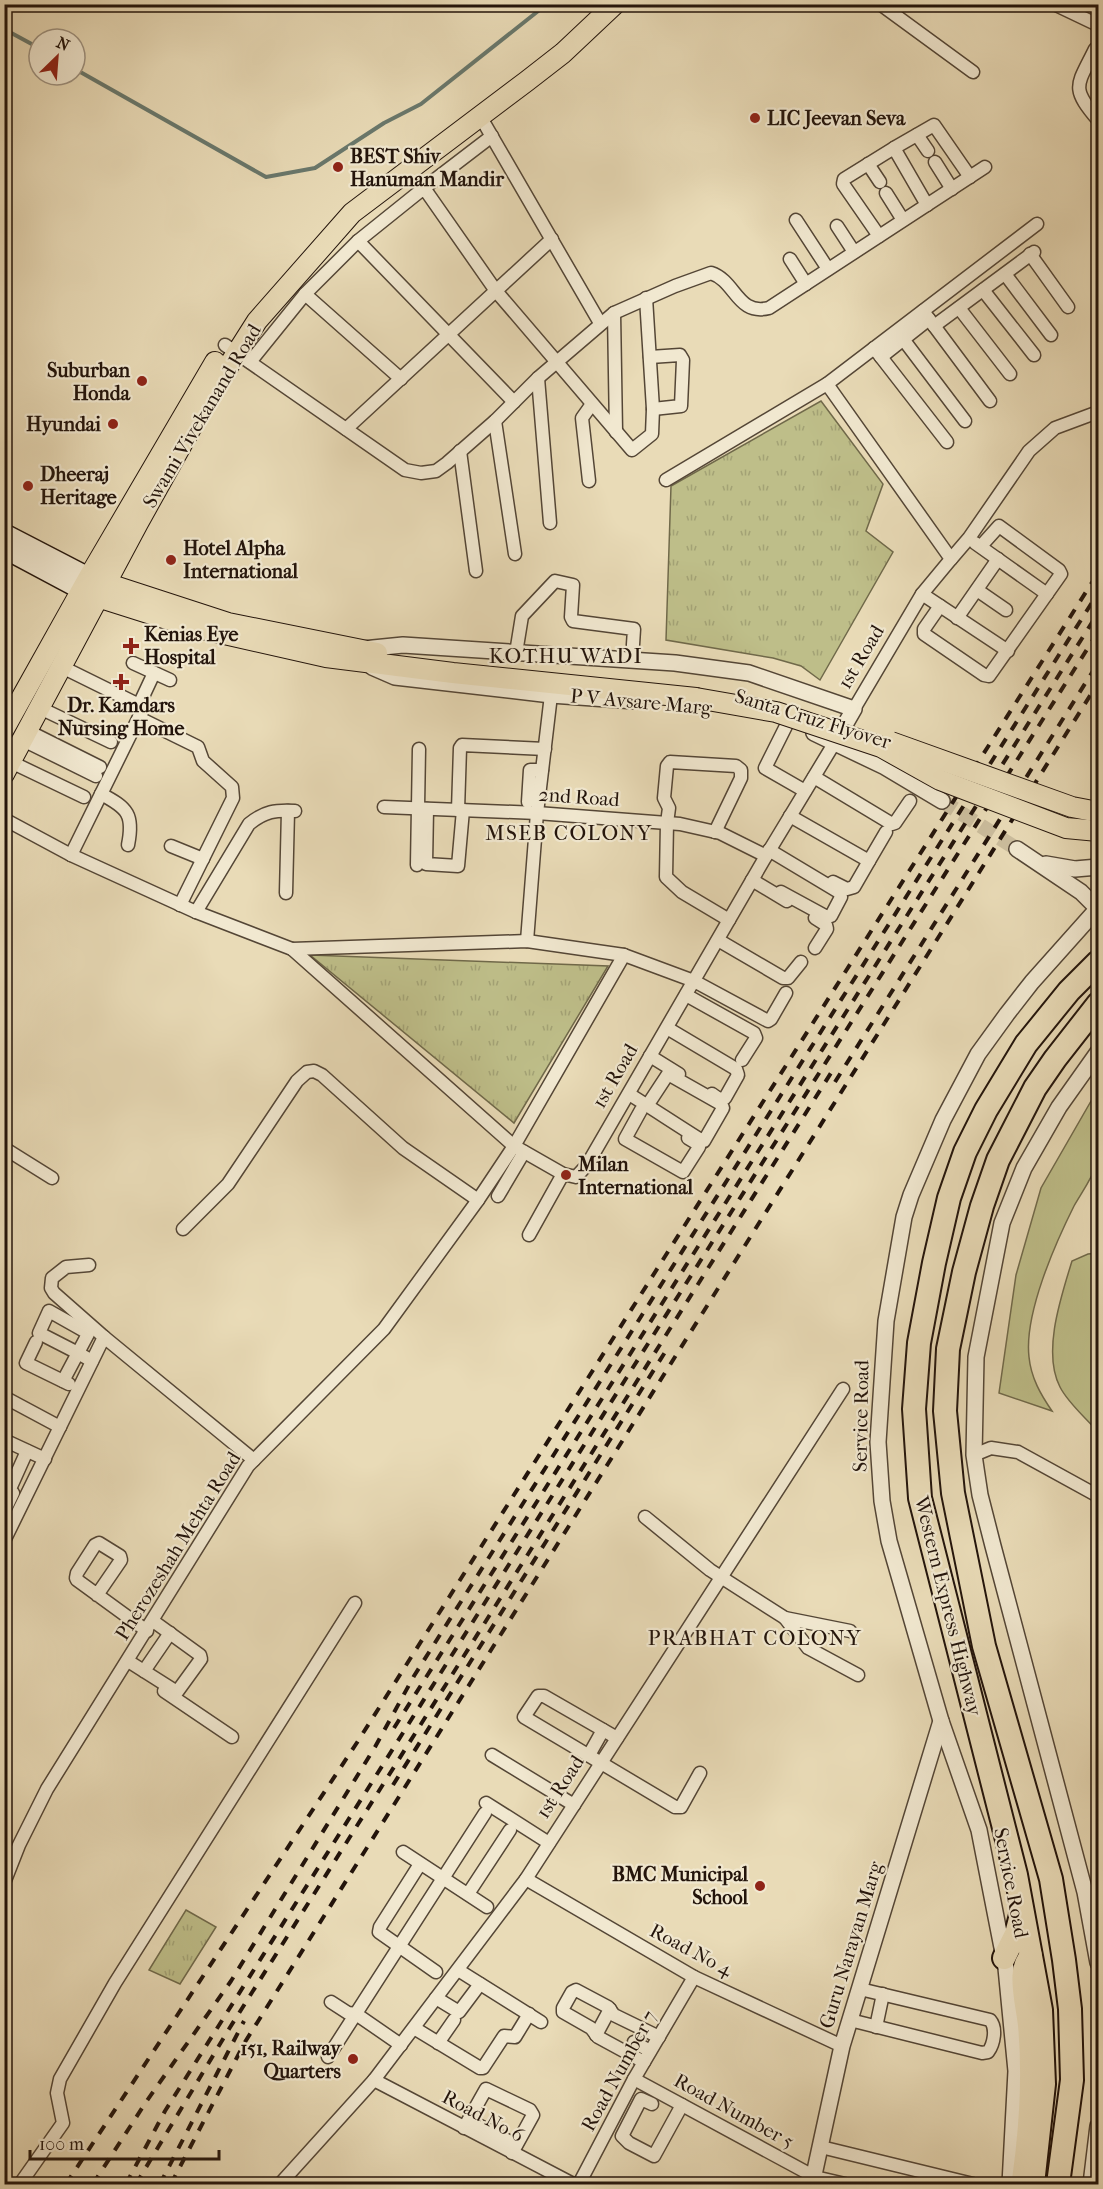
<svg xmlns="http://www.w3.org/2000/svg" width="1103" height="2189" viewBox="0 0 1103 2189" font-family="'IM FELL French Canon',serif">
<style>
.grass{fill:#bebe89;stroke:#70694a;stroke-width:1.5}
.park{fill:url(#park-tufts);stroke:#70694a;stroke-width:1.5}
.lines{fill:none;stroke-linecap:round;stroke-linejoin:round}
.stream{stroke:#69786c;stroke-width:4}
.tertiary-tunnel{stroke:#cbbd9d;stroke-width:15;stroke-dasharray:15 8;stroke-linecap:butt}
.minor-casing{stroke:#544636;stroke-width:15}
.tertiary-casing{stroke:#544636;stroke-width:18}
.secondary-casing{stroke:#23140b;stroke-width:21}
.primary-casing{stroke:#23140b;stroke-width:22}
.trunk-casing{stroke:#23140b;stroke-width:24}
.motorway-casing{stroke:#23140b;stroke-width:26}
.minor{stroke:#f1e8d0;stroke-width:12}
.tertiary{stroke:#f1e8d0;stroke-width:15}
.secondary{stroke:#f1e8d0;stroke-width:18}
.primary{stroke:#e9dbb7;stroke-width:20}
.trunk{stroke:#e9dbb7;stroke-width:21}
.motorway{stroke:#e9dbb7;stroke-width:22}
.rail{stroke:#23140b;stroke-width:4;stroke-dasharray:10 10;stroke-linecap:butt}
.primary-bridge-casing{stroke:#23140b;stroke-width:22;stroke-linecap:butt}
.primary-bridge{stroke:#e9dbb7;stroke-width:20}
.poi-dot{fill:#8f2418;stroke:#f1e8d0;stroke-width:2}
.labels{text-anchor:middle;dominant-baseline:central;stroke-width:4.5;stroke-linejoin:round;paint-order:stroke}
.poi-label{font-size:20px;font-weight:bold;fill:#23140b;stroke:#f1e8d0;text-anchor:start}
.street-label{font-size:20px;fill:#23140b;stroke:#f1e8d0}
.neighbourhood-label{font-size:21px;letter-spacing:1.5px;fill:#23140b;stroke:#f1e8d0}
</style>
<defs>
<pattern id="park-tufts" width="24" height="20" patternUnits="userSpaceOnUse" patternTransform="scale(1.5)"><rect width="24" height="20" fill="#bebe89"/><path d="M3 7l-1-3M5 7V3M7 7l1-3M15 17l-1-3M17 17v-4M19 17l1-3" fill="none" stroke="#a3a275"/></pattern>
</defs>
<rect width="100%" height="100%" fill="#e9dbb7"/>
<filter id="stains"><feTurbulence type="fractalNoise" baseFrequency=".00333" numOctaves="4"/><feColorMatrix values="0 0 0 0 .2 0 0 0 0 .09 0 0 0 0 .02 0 0 0 .5 -.17"/></filter>
<radialGradient id="worn" r=".72"><stop offset=".6" stop-color="#630" stop-opacity="0"/><stop offset="1" stop-color="#630" stop-opacity=".3"/></radialGradient>
<g class="grass">
<path d="M 1098,1089 C 1099,1104 1102,1149 1098,1161 C 1093,1177 1082,1192 1074,1206 C 1055,1244 1024,1314 1029,1357 C 1031,1378 1041,1395 1052,1411 L 999,1393 L 1016,1275 L 1041,1188 Z"/>
<path d="M 1098,1253 L 1098,1432 C 1086,1418 1068,1403 1060,1387 C 1042,1352 1061,1297 1072,1261 L 1088,1254 Z"/>
</g>
<g class="park">
<path d="M 821,401 L 883,484 L 866,531 L 893,552 L 820,680 L 801,666 L 773,658 L 666,640 L 671,486 Z"/>
<path d="M 310,955 L 608,966 L 514,1123 Z"/>
<path d="M 186,1910 L 216,1927 L 180,1984 L 149,1970 Z"/>
</g>
<g class="lines">
<g class="stream">
<path d="M 4,29 L 39,48"/>
<path d="M 75,69 L 266,177 L 315,168 L 384,123 L 421,104 L 547,4"/>
</g>
<path class="tertiary-tunnel" d="M 942,801 L 1017,849"/>
<g class="minor-casing">
<g id="minor">
<path d="M 880,4 L 973,72"/>
<path d="M 1054,4 L 1098,25"/>
<path d="M 1095,49 C 1077,86 1070,87 1098,120"/>
<path d="M 480,116 L 600,323"/>
<path d="M 917,135 L 928,151"/>
<path d="M 894,148 L 934,125 L 970,177"/>
<path d="M 935,162 L 952,189"/>
<path d="M 868,164 L 880,182"/>
<path d="M 424,188 L 492,136"/>
<path d="M 886,193 L 903,220"/>
<path d="M 796,220 L 828,269"/>
<path d="M 837,226 L 854,252"/>
<path d="M 879,236 L 843,184 L 844,179 L 894,148 L 927,205"/>
<path d="M 358,241 L 514,402"/>
<path d="M 1030,254 L 1068,307"/>
<path d="M 790,259 L 806,284"/>
<path d="M 1005,274 L 1051,335"/>
<path d="M 983,290 L 1034,355"/>
<path d="M 305,294 L 401,379"/>
<path d="M 959,308 L 1010,374"/>
<path d="M 923,311 L 990,401"/>
<path d="M 614,313 L 616,432"/>
<path d="M 934,326 L 1034,252"/>
<path d="M 903,339 L 965,421"/>
<path d="M 225,345 L 405,470 L 421,473 L 436,471 L 447,463 L 495,421 L 538,378 L 614,313 L 675,286 L 711,273 C 736,281 737,316 769,308 L 985,167"/>
<path d="M 874,348 L 947,442"/>
<path d="M 650,357 L 680,355 L 683,360 L 681,406 L 653,409"/>
<path d="M 881,357 L 929,319"/>
<path d="M 250,362 L 305,294 L 358,241 L 424,188 L 496,291 L 632,450 L 652,434 L 653,409 L 646,298"/>
<path d="M 538,378 L 550,523"/>
<path d="M 827,384 L 1037,224"/>
<path d="M 495,421 L 515,554"/>
<path d="M 346,429 L 552,239"/>
<path d="M 460,451 L 476,571"/>
<path d="M 666,480 L 827,384 L 951,559 L 922,594 L 854,709"/>
<path d="M 589,481 L 582,418 L 592,404"/>
<path d="M 975,543 L 1047,594"/>
<path d="M 951,559 L 969,538 L 1029,451 L 1055,428 L 1098,412"/>
<path d="M 977,590 L 1006,610"/>
<path d="M 922,594 L 1008,651"/>
<path d="M 940,606 L 924,629 L 924,634 L 984,675 L 989,676 L 1061,574 L 1059,570 L 999,526 L 981,546"/>
<path d="M 957,618 L 998,559"/>
<path d="M 516,653 L 522,616 L 555,581 L 573,585 L 571,617 L 573,621 L 634,629 L 632,660"/>
<path d="M 133,663 L 170,680"/>
<path d="M 62,667 L 139,705 L 142,711 L 71,855"/>
<path d="M 139,705 L 154,673"/>
<path d="M 40,708 L 111,742"/>
<path d="M 139,718 L 198,747 L 203,761 L 232,787 L 233,798 L 180,905"/>
<path d="M 788,722 L 765,768 L 805,791"/>
<path d="M 28,731 L 100,767"/>
<path d="M 23,740 L 96,776"/>
<path d="M 11,762 L 84,797"/>
<path d="M 814,777 L 892,824 L 895,823 L 910,801"/>
<path d="M 101,794 C 128,808 134,815 128,845"/>
<path d="M 528,802 L 530,770 L 542,770"/>
<path d="M 384,807 L 537,813 L 680,824 L 720,833 L 766,856"/>
<path d="M 427,809 L 426,864 L 458,866 L 463,810"/>
<path d="M 458,810 L 460,748 L 462,745 L 545,749"/>
<path d="M 790,816 L 869,861 L 886,832"/>
<path d="M 4,819 L 71,855 L 196,912 L 292,949 L 514,1146 L 563,1174 L 576,1177 L 587,1165 L 766,856 L 835,742"/>
<path d="M 715,832 L 741,778 L 741,770 L 736,766 L 670,762 L 667,766 L 664,798 L 669,808 L 667,823 L 666,877 L 682,892 L 729,920"/>
<path d="M 171,846 L 203,859"/>
<path d="M 769,850 L 839,892 L 841,897 L 831,916 L 827,917 L 781,892"/>
<path d="M 417,865 L 419,749"/>
<path d="M 752,880 L 787,901"/>
<path d="M 833,882 L 847,889 L 854,887 L 869,861"/>
<path d="M 286,893 L 288,811"/>
<path d="M 196,912 L 249,824 C 265,811 275,810 295,811"/>
<path d="M 815,918 L 826,925 L 827,929 L 815,948"/>
<path d="M 718,940 L 783,978 L 788,978 L 801,962"/>
<path d="M 527,941 L 537,813 L 551,695"/>
<path d="M 292,949 L 527,941 L 624,955 L 694,981 L 768,1021 L 771,1019 L 786,993"/>
<path d="M 686,995 L 754,1033 L 756,1038 L 742,1060"/>
<path d="M 667,1028 L 736,1069 L 738,1075 L 725,1098 L 719,1099 L 712,1094"/>
<path d="M 650,1056 L 679,1074"/>
<path d="M 629,1094 C 653,1109 677,1125 701,1140 L 704,1141 L 723,1108 L 721,1104 L 668,1074 L 647,1106"/>
<path d="M 641,1110 L 625,1139 L 683,1172 L 699,1147 L 698,1144 L 688,1138"/>
<path d="M 4,1148 L 52,1178"/>
<path d="M 498,1196 L 524,1152"/>
<path d="M 183,1229 L 228,1184 L 297,1081 L 307,1072 L 314,1071 L 322,1075 L 403,1148 L 478,1200"/>
<path d="M 529,1235 L 563,1174"/>
<path d="M 104,1337 L 254,1460"/>
<path d="M 36,1342 L 26,1363 L 69,1384"/>
<path d="M 63,1381 L 88,1334 L 88,1333 L 49,1311 L 39,1333 L 78,1353 L 92,1361"/>
<path d="M 4,1397 L 60,1427"/>
<path d="M 4,1440 L 45,1459"/>
<path d="M 974,1455 L 991,1448 L 1018,1452 L 1098,1496"/>
<path d="M 9,1491 L 27,1451"/>
<path d="M 4,1512 L 13,1493"/>
<path d="M 645,1517 L 710,1570 L 785,1618 L 850,1631"/>
<path d="M 4,1541 L 104,1337 L 54,1293 L 51,1288 L 52,1278 L 66,1267 L 89,1265"/>
<path d="M 97,1595 L 121,1560 L 120,1556 L 99,1543 L 95,1545 L 77,1573 L 76,1578 L 77,1580 L 147,1631"/>
<path d="M 785,1618 L 808,1648 L 858,1675"/>
<path d="M 128,1661 L 177,1692 L 201,1659 L 200,1655 L 153,1621"/>
<path d="M 144,1671 L 170,1633"/>
<path d="M 164,1691 L 232,1737"/>
<path d="M 617,1738 L 544,1696 L 538,1696 L 524,1717 L 675,1807 L 681,1807 L 700,1773"/>
<path d="M 492,1755 L 574,1805"/>
<path d="M 589,1755 L 603,1730"/>
<path d="M 486,1803 L 549,1843"/>
<path d="M 403,1852 L 487,1907"/>
<path d="M 420,1864 L 380,1927 L 379,1932 L 436,1972"/>
<path d="M 526,1879 L 694,1977 L 842,2046"/>
<path d="M 4,1883 L 19,1845 L 47,1789 L 248,1466 L 384,1329 L 478,1200 L 514,1146 L 624,955"/>
<path d="M 468,1894 L 510,1830"/>
<path d="M 458,1970 L 541,2022"/>
<path d="M 436,1998 L 459,2012 L 480,1984"/>
<path d="M 331,2002 L 348,2013 L 356,2014 L 401,2045"/>
<path d="M 850,2020 L 982,2053 L 988,2052 C 994,2044 997,2028 990,2020 L 860,1989"/>
<path d="M 876,2027 L 883,1994"/>
<path d="M 414,2028 L 480,2068 L 483,2068 L 504,2036 L 515,2037 L 529,2014"/>
<path d="M 596,2035 L 610,2009"/>
<path d="M 634,2042 L 650,2051"/>
<path d="M 438,2043 L 454,2020"/>
<path d="M 328,2057 L 485,1813"/>
<path d="M 644,2062 L 598,2037 L 591,2028 L 563,2012 L 563,2008 L 572,1992 L 576,1990 L 608,2007 L 614,2015 L 659,2037"/>
<path d="M 634,2079 L 815,2177 L 845,2184"/>
<path d="M 374,2080 L 573,2184"/>
<path d="M 652,2104 L 641,2099 L 622,2136 L 629,2143 L 654,2156 L 682,2105"/>
<path d="M 469,2120 L 516,2145"/>
<path d="M 464,2128 L 486,2089 L 530,2110 L 533,2115 L 512,2153"/>
<path d="M 821,2147 L 973,2184"/>
<path d="M 20,2184 L 63,2123 L 57,2093 L 60,2079 L 115,1983 L 355,1603"/>
<path d="M 280,2184 L 374,2080 L 526,1879 L 843,1389"/>
<path d="M 579,2184 L 634,2079 L 694,1977"/>
</g>
</g>
<g class="tertiary-casing">
<g id="tertiary">
<path d="M 363,649 L 403,645 L 675,663 L 749,673 L 854,709 L 835,742"/>
<path d="M 372,667 L 395,677 L 551,695 L 635,701"/>
<path d="M 814,733 L 885,767 L 942,801"/>
<path d="M 1017,849 L 1081,892 L 1098,909"/>
<path d="M 1046,864 L 1075,869 L 1098,867"/>
<path d="M 1098,1052 L 1059,1107 L 1024,1168 L 1002,1223 L 976,1357 L 974,1455 L 980,1495 L 993,1546 L 1085,1892 L 1098,1963"/>
<path d="M 812,2184 L 842,2046 L 941,1721"/>
<path d="M 1010,2184 L 1016,2071 L 1006,1968 L 979,1830 L 941,1721 L 889,1541 L 882,1501 L 878,1442 L 886,1321 L 904,1217 L 911,1195 L 943,1120 L 978,1054 L 1007,1014 L 1032,982 L 1098,908"/>
<path d="M 1091,2184 L 1098,2126"/>
</g>
</g>
<g class="secondary-casing">
<g id="secondary">
<path d="M 4,533 L 89,577"/>
<path d="M 4,549 L 81,590"/>
</g>
</g>
<g class="primary-casing">
<g id="primary">
<path d="M 96,580 L 228,623 L 377,653"/>
<path d="M 88,594 L 189,626 L 326,657 L 453,673 L 696,698"/>
<path d="M 4,729 L 89,577 L 215,362"/>
<path d="M 4,774 L 138,523 L 205,403 L 257,321 L 352,213 L 527,81 L 563,53 L 615,4"/>
</g>
</g>
<g class="trunk-casing">
<path id="trunk" d="M 1022,2184 C 1029,2135 1033,2082 1029,2031 C 1028,2013 1022,1994 1023,1976 C 1023,1967 1026,1962 1031,1954"/>
</g>
<g class="motorway-casing">
<g id="motorway">
<path d="M 1004,1958 L 1016,1934 L 1021,1915"/>
<path d="M 1033,2184 L 1044,2084 L 1041,2010 L 1016,1875 L 920,1498 L 914,1409 L 919,1343 L 934,1263 L 949,1198 L 965,1152 L 986,1110 L 1026,1044 L 1069,991 L 1098,962"/>
<path d="M 1058,2184 L 1072,2080 L 1070,2009 L 1064,1960 L 1051,1879 L 984,1646 L 953,1493 L 945,1411 L 948,1349 L 964,1272 L 982,1206 L 998,1160 L 1035,1088 L 1055,1059 L 1098,1004"/>
</g>
</g>
<use href="#minor" class="minor"/>
<use href="#tertiary" class="tertiary"/>
<use href="#secondary" class="secondary"/>
<use href="#primary" class="primary"/>
<use href="#trunk" class="trunk"/>
<use href="#motorway" class="motorway"/>
<g class="rail">
<path d="M 835,1082 L 1098,663"/>
<path d="M 394,1728 L 1098,613"/>
<path d="M 393,1785 L 667,1349"/>
<path d="M 66,2184 L 358,1741 L 1098,573"/>
<path d="M 93,2184 L 146,2102 L 231,1981 L 375,1747 L 414,1676 L 1098,593"/>
<path d="M 126,2184 L 165,2111 L 625,1380 L 1098,632"/>
<path d="M 136,2184 L 229,2029 L 836,1065"/>
<path d="M 160,2184 L 244,2021"/>
<path d="M 171,2184 L 245,2042 L 1098,683"/>
</g>
<g class="primary-bridge-casing">
<g id="primary-bridge">
<path d="M 696,698 L 776,712 L 881,747 L 940,780 L 1066,828 L 1098,831"/>
<path d="M 891,742 L 1072,807 L 1098,812"/>
</g>
</g>
<use href="#primary-bridge" class="primary-bridge"/>
</g>
<g class="poi-dot">
<circle cx="755" cy="118" r="6"/>
<circle cx="338" cy="167" r="6"/>
<circle cx="142" cy="381" r="6"/>
<circle cx="113" cy="424" r="6"/>
<circle cx="28" cy="486" r="6"/>
<circle cx="171" cy="560" r="6"/>
<path d="M128 637h6v6h6v6h-6v6h-6v-6h-6v-6h6z"/>
<path d="M118 673h6v6h6v6h-6v6h-6v-6h-6v-6h6z"/>
<circle cx="566" cy="1175" r="6"/>
<circle cx="760" cy="1886" r="6"/>
<circle cx="353" cy="2059" r="6"/>
</g>
<g class="labels">
<g class="poi-label">
<text x="767" y="118">LIC Jeevan Seva</text>
<text x="350" y="156">BEST Shiv<tspan x="350" dy="23">Hanuman Mandir</tspan></text>
<text x="130" y="370" text-anchor="end">Suburban<tspan x="130" dy="23">Honda</tspan></text>
<text x="101" y="424" text-anchor="end">Hyundai</text>
<text x="40" y="474">Dheeraj<tspan x="40" dy="23">Heritage</tspan></text>
<text x="183" y="548">Hotel Alpha<tspan x="183" dy="23">International</tspan></text>
<text x="144" y="634">Kenias Eye<tspan x="144" dy="23">Hospital</tspan></text>
<text x="121" y="705" text-anchor="middle">Dr. Kamdars<tspan x="121" dy="23">Nursing Home</tspan></text>
<text x="578" y="1164">Milan<tspan x="578" dy="23">International</tspan></text>
<text x="748" y="1874" text-anchor="end">BMC Municipal<tspan x="748" dy="23">School</tspan></text>
<text x="341" y="2048" text-anchor="end">151, Railway<tspan x="341" dy="23">Quarters</tspan></text>
</g>
<g class="street-label">
<text transform="translate(202 416) rotate(-59)">Swami Vivekanand Road</text>
<text transform="translate(861 657) rotate(-59)">1st Road</text>
<text transform="translate(641 702) rotate(5)">P V Avsare Marg</text>
<text transform="translate(813 719) rotate(17)">Santa Cruz Flyover</text>
<text transform="translate(579 797) rotate(4)">2nd Road</text>
<text transform="translate(615 1076) rotate(-60)">1st Road</text>
<text transform="translate(861 1416) rotate(-89)">Service Road</text>
<text transform="translate(178 1546) rotate(-58)">Pherozeshah Mehta Road</text>
<text transform="translate(948 1606) rotate(76)">Western Express Highway</text>
<text transform="translate(560 1787) rotate(-57)">1st Road</text>
<text transform="translate(1011 1883) rotate(79)">Service Road</text>
<text transform="translate(851 1945) rotate(-73)">Guru Narayan Marg</text>
<text transform="translate(691 1950) rotate(28)">Road No 4</text>
<text transform="translate(619 2071) rotate(-61)">Road Number 7</text>
<text transform="translate(734 2111) rotate(29)">Road Number 5</text>
<text transform="translate(483 2116) rotate(28)">Road No 6</text>
</g>
<g class="neighbourhood-label">
<text x="566" y="656">KOTHU WADI</text>
<text x="569" y="833">MSEB COLONY</text>
<text x="755" y="1638">PRABHAT COLONY</text>
</g>
</g>
<rect width="1103" height="2189" fill="none" stroke="#e9dbb7" stroke-width="24"/>
<rect x="6" y="6" width="1091" height="2177" fill="none" stroke="#23140b" stroke-width="3"/>
<rect x="12" y="12" width="1079" height="2165" fill="none" stroke="#23140b" stroke-width="1.5"/>
<g transform="translate(57 57) rotate(25)"><circle r="28" fill="#f1e8d0" stroke="#9f9381" stroke-width="1.5"/>
<path d="M0-4.5L10 22L0 15L-10 22Z" fill="#8f2418"/>
<text y="-9" font-size="16" font-weight="bold" text-anchor="middle" fill="#23140b">N</text>
</g>
<path d="M30 2150v9h189v-9" fill="none" stroke="#23140b" stroke-width="3"/>
<text x="39" y="2150" font-size="18" fill="#23140b" stroke="#f1e8d0" stroke-width="4.5" paint-order="stroke">100 m</text>
<rect width="100%" height="100%" filter="url(#stains)"/>
<rect width="100%" height="100%" fill="url(#worn)"/>
</svg>
